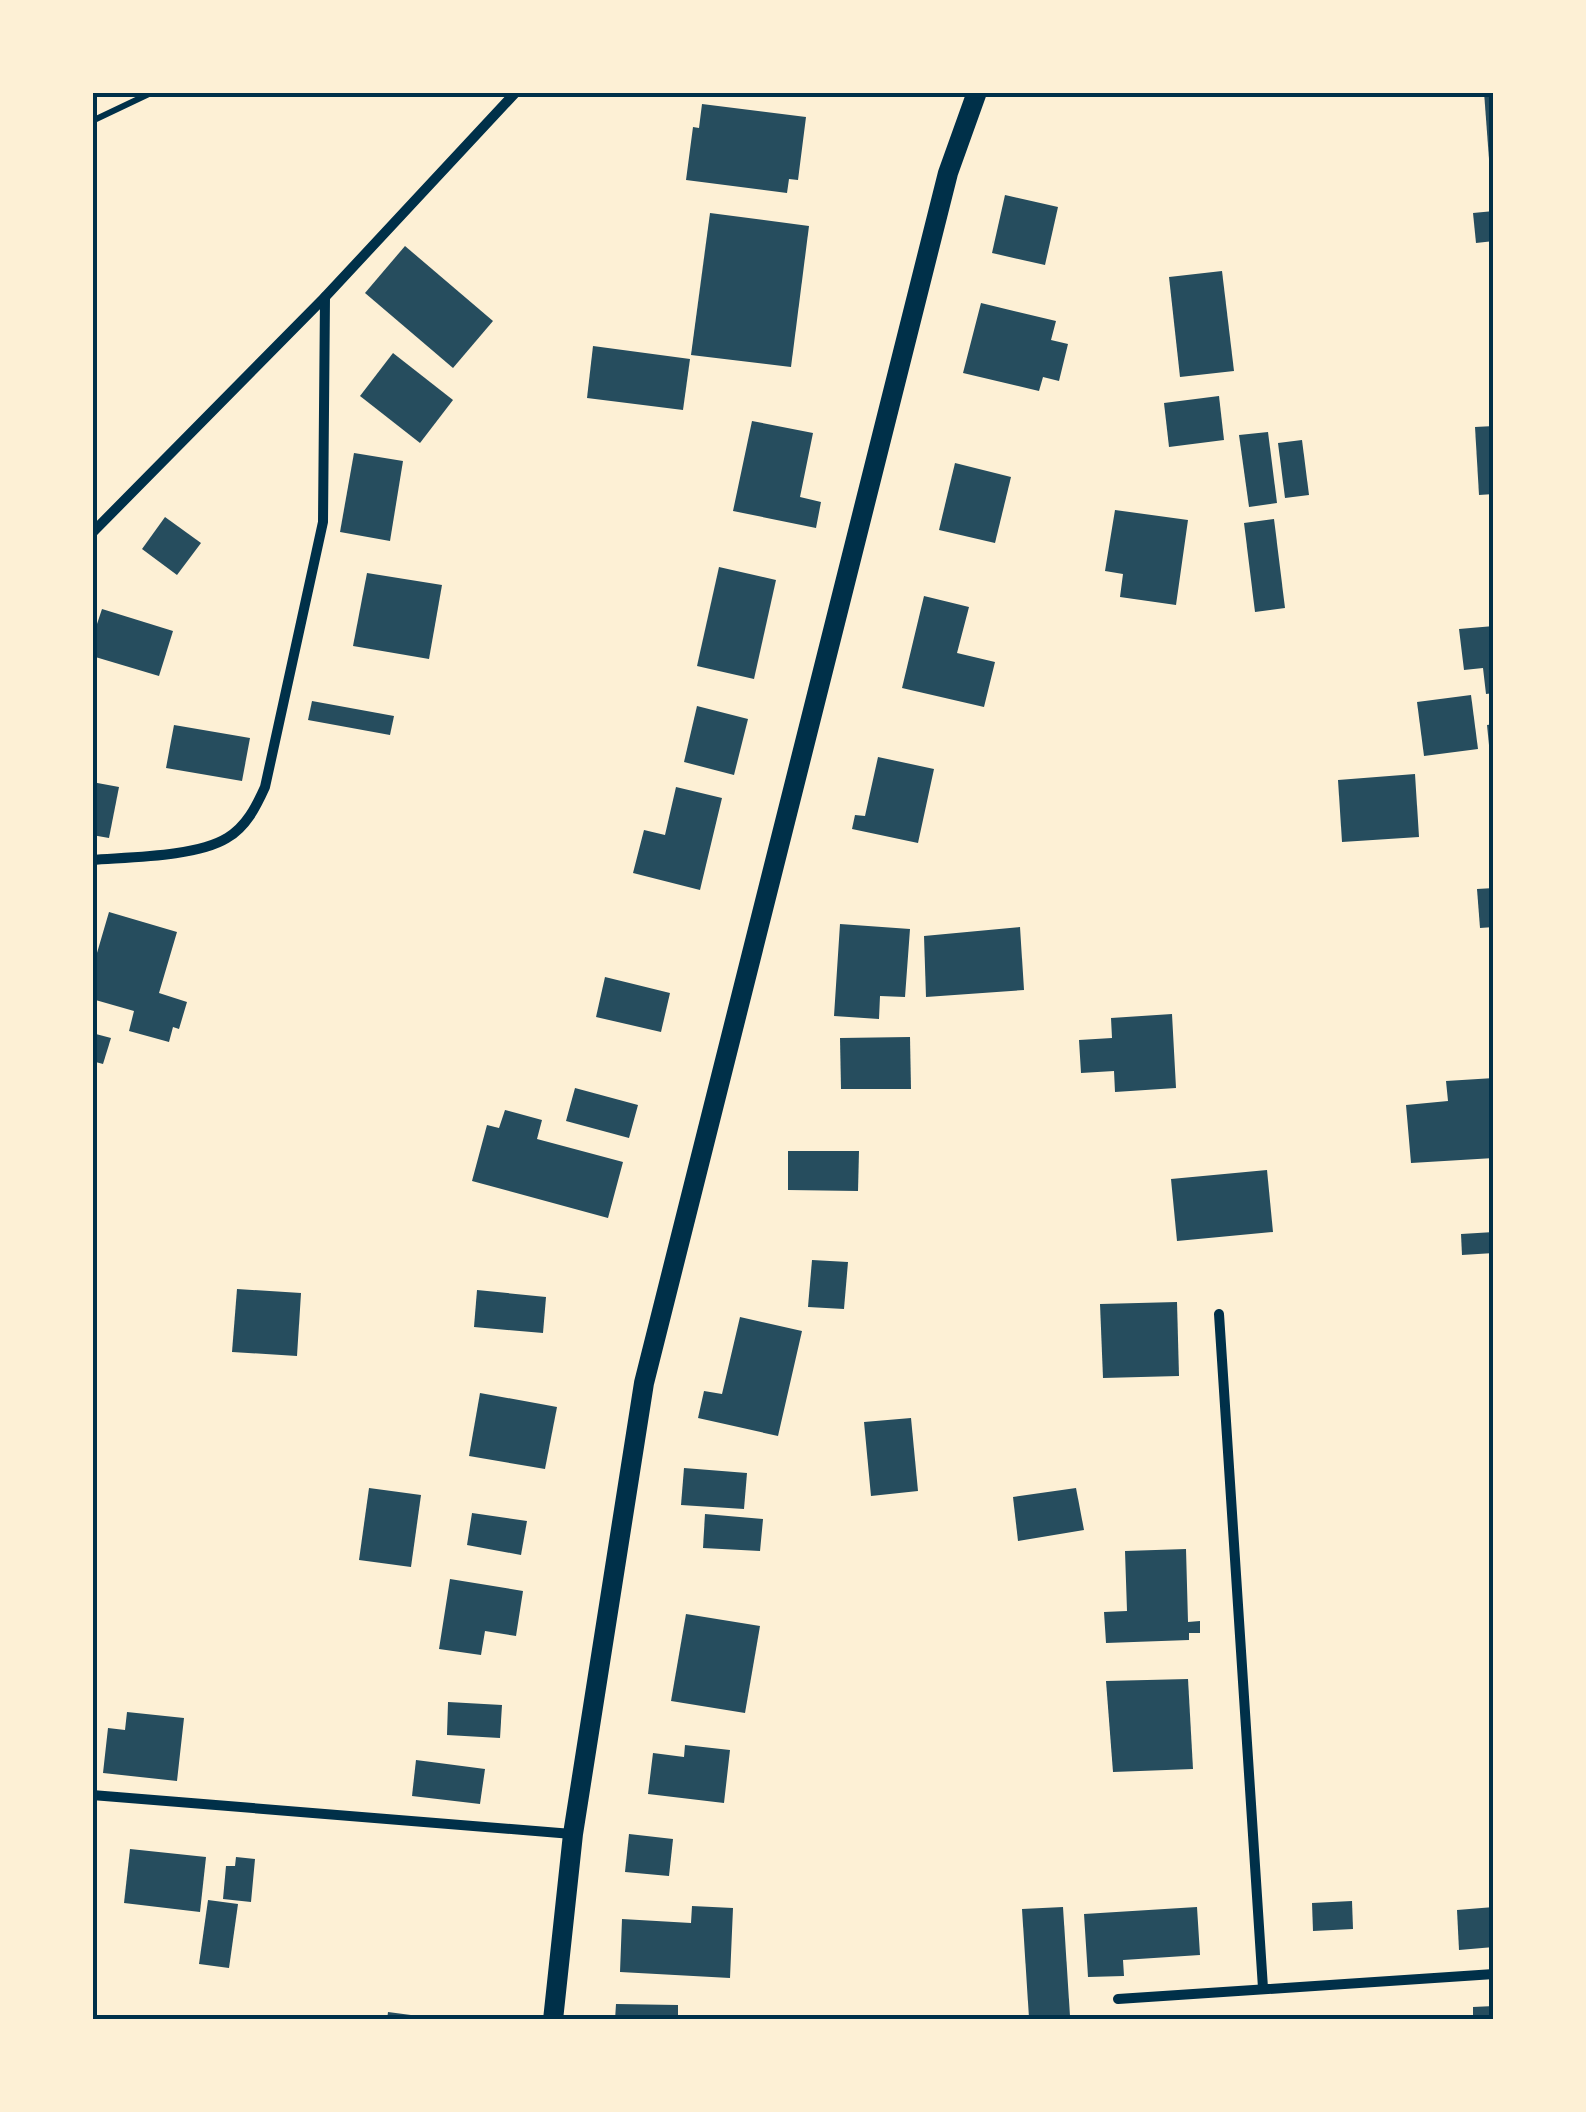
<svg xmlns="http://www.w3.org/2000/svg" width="1586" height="2112" viewBox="0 0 1586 2112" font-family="'Sofia Sans Condensed',sans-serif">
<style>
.building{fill:#264d5e}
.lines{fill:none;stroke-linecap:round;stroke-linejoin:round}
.path{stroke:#003049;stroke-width:6}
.minor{stroke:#003049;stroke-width:10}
.secondary{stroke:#003049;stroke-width:20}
.neatline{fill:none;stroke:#003049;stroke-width:4}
</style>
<rect width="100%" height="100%" fill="#fdf0d5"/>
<g class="building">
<path d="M 1484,92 L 1494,92 L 1494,158 L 1489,159 Z"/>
<path d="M 702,104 L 806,117 L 798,180 L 789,179 L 787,193 L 686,180 L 693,127 L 699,128 Z"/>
<path d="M 1005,195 L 1058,207 L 1045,265 L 992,253 Z"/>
<path d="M 1494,211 L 1494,241 L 1476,243 L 1473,213 Z"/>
<path d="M 710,213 L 809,226 L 791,367 L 691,355 Z"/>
<path d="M 405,246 L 493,321 L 453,368 L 365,293 Z"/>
<path d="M 1222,271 L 1234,371 L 1180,377 L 1169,277 Z"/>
<path d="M 981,303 L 1056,321 L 1051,340 L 1068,344 L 1059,381 L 1043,377 L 1039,391 L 963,373 Z"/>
<path d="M 593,346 L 690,359 L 683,410 L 587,398 Z"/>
<path d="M 393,353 L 453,400 L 420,443 L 360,396 Z"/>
<path d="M 1219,396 L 1224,440 L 1169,447 L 1164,403 Z"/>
<path d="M 752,421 L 813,433 L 800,497 L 821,502 L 816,528 L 733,511 Z"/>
<path d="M 1494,426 L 1494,494 L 1479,495 L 1475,427 Z"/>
<path d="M 1268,432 L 1277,503 L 1249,507 L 1239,435 Z"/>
<path d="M 1302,440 L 1309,495 L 1285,498 L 1278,443 Z"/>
<path d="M 354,453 L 403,461 L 390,541 L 340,532 Z"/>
<path d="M 955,463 L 1011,477 L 995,543 L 939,530 Z"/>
<path d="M 1115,510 L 1188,520 L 1176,605 L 1120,597 L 1123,574 L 1105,571 Z"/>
<path d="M 165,517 L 201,543 L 177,575 L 142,549 Z"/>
<path d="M 1274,519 L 1285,608 L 1255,612 L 1244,523 Z"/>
<path d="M 719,567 L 776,580 L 754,679 L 697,666 Z"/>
<path d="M 367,573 L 442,585 L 429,659 L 353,646 Z"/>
<path d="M 924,596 L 969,607 L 957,653 L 995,662 L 984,707 L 902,688 Z"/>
<path d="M 102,609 L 173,631 L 159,676 L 92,656 L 92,639 Z"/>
<path d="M 1494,626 L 1494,693 L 1486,694 L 1483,668 L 1464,670 L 1459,629 Z"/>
<path d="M 1471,695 L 1478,749 L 1424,756 L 1417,702 Z"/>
<path d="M 312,701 L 394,716 L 390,735 L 308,720 Z"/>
<path d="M 697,706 L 748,719 L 734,775 L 684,762 Z"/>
<path d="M 1494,724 L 1494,765 L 1491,765 L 1487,725 Z"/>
<path d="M 174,725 L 250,738 L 242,781 L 166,768 Z"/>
<path d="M 878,757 L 934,769 L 918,843 L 852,829 L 855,815 L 865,816 Z"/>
<path d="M 1415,774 L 1419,837 L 1342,842 L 1338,780 Z"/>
<path d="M 92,782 L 119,787 L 109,838 L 92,835 Z"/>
<path d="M 676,787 L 722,798 L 700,890 L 633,873 L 644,830 L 665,835 Z"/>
<path d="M 1494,888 L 1494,927 L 1480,928 L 1477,889 Z"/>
<path d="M 109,912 L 177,932 L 159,993 L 187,1002 L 179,1029 L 173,1027 L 169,1042 L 129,1031 L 134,1011 L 92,999 L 92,970 Z"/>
<path d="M 840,924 L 910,929 L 905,997 L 880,996 L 879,1019 L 834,1016 Z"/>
<path d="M 1020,927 L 1024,990 L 926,997 L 924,936 Z"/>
<path d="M 605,977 L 670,993 L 661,1032 L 596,1017 Z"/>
<path d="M 1172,1014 L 1176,1088 L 1115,1092 L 1114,1071 L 1081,1073 L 1079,1040 L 1112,1038 L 1111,1018 Z"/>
<path d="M 92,1033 L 111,1038 L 103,1064 L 92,1061 Z"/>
<path d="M 910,1037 L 911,1089 L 841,1089 L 840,1038 Z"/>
<path d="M 1494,1078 L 1494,1158 L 1411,1163 L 1406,1105 L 1448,1101 L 1446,1081 Z"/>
<path d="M 575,1088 L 638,1105 L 629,1138 L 566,1121 Z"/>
<path d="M 505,1110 L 542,1120 L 537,1139 L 623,1162 L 608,1218 L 472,1181 L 487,1125 L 499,1128 Z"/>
<path d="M 788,1151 L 859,1151 L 858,1191 L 788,1190 Z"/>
<path d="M 1267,1170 L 1273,1232 L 1177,1241 L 1171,1179 Z"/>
<path d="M 1494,1232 L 1494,1253 L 1462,1255 L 1461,1234 Z"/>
<path d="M 812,1260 L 848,1262 L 844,1309 L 808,1307 Z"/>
<path d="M 237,1289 L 301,1293 L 297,1356 L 232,1352 Z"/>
<path d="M 477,1290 L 546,1297 L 543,1333 L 474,1327 Z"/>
<path d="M 1177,1302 L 1179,1376 L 1103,1378 L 1100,1304 Z"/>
<path d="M 740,1317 L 802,1331 L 778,1436 L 698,1418 L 704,1391 L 722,1394 Z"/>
<path d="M 480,1393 L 557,1407 L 545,1469 L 469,1456 Z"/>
<path d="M 911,1418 L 918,1491 L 871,1496 L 864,1422 Z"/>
<path d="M 684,1468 L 747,1473 L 744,1509 L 681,1505 Z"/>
<path d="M 369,1488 L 421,1495 L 411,1567 L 359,1560 Z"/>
<path d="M 1076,1488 L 1084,1530 L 1018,1541 L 1013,1497 Z"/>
<path d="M 472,1513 L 527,1521 L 521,1555 L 467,1545 Z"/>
<path d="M 705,1514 L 763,1519 L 760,1551 L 703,1548 Z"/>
<path d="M 1186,1549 L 1188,1622 L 1200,1621 L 1200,1633 L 1189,1633 L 1189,1640 L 1106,1643 L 1104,1612 L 1127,1611 L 1125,1551 Z"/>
<path d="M 450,1579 L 523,1591 L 516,1636 L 485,1631 L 481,1655 L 439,1649 Z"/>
<path d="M 686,1614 L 760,1626 L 745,1713 L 671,1701 Z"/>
<path d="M 1188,1679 L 1193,1769 L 1113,1772 L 1106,1681 Z"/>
<path d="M 448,1702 L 502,1705 L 500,1738 L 447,1735 Z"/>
<path d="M 127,1712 L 184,1718 L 177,1781 L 103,1773 L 108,1728 L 125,1730 Z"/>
<path d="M 685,1745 L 730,1750 L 724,1803 L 648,1794 L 653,1753 L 684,1757 Z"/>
<path d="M 416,1760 L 485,1769 L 480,1804 L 412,1796 Z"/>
<path d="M 629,1834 L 673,1839 L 669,1876 L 625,1872 Z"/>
<path d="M 130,1849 L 206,1857 L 200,1912 L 124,1903 Z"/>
<path d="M 236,1857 L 255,1859 L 251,1902 L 223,1899 L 226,1866 L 235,1866 Z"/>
<path d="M 208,1900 L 238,1904 L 229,1968 L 199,1964 Z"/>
<path d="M 1352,1901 L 1353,1929 L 1313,1931 L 1312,1903 Z"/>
<path d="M 692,1906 L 733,1908 L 730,1978 L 620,1972 L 622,1919 L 691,1923 Z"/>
<path d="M 1063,1907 L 1070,2016 L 1029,2018 L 1022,1909 Z"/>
<path d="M 1197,1907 L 1200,1955 L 1123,1960 L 1124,1976 L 1088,1977 L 1084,1914 Z"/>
<path d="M 1494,1907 L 1494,1947 L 1459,1950 L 1457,1910 Z"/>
<path d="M 616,2004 L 678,2005 L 678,2020 L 615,2020 Z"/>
<path d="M 1494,2006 L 1494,2020 L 1473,2020 L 1473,2007 Z"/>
<path d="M 388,2012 L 426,2017 L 426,2020 L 387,2020 Z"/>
</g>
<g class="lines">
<path class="path" d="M 92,121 L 153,92"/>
<g class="minor">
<path d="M 92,533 L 325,297 L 516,92"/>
<path d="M 92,860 C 129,857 196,857 227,838 C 246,827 256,807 265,787 L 323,522 L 325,297"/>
<path d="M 1219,1314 L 1263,1988"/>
<path d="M 92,1795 L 572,1834"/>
<path d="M 1118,1999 L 1494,1974"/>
</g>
<path class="secondary" d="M 553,2020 L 573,1834 L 644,1383 L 948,173 L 977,92"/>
</g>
<rect width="1586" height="2112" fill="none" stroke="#fdf0d5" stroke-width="190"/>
<rect x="95" y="95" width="1396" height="1922" class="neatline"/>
</svg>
